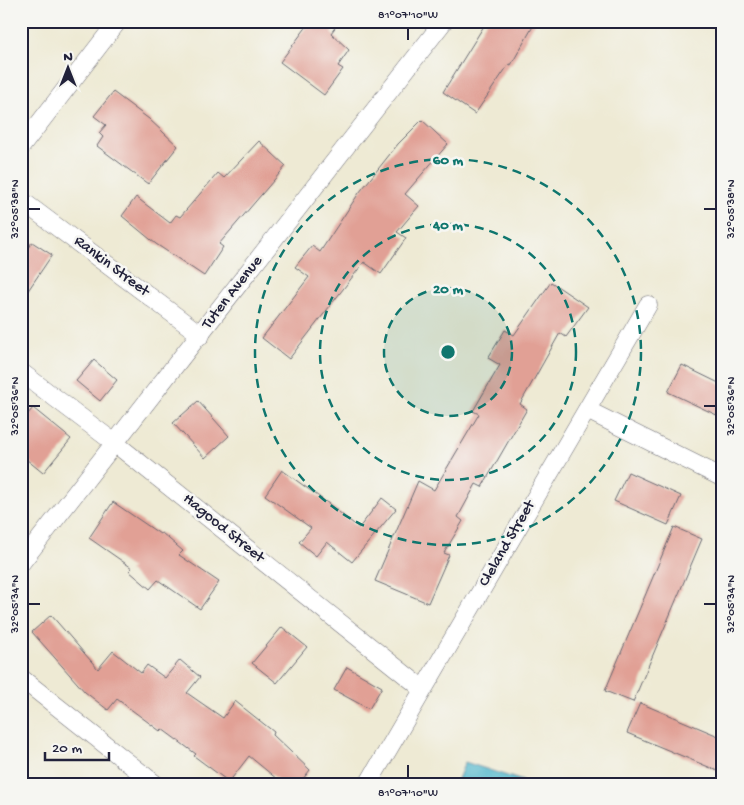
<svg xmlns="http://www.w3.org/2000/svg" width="744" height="805" viewBox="0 0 744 805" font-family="'Gochi Hand',sans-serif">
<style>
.water{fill:#4cb4ca;stroke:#376b82}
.building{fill:#e1a095}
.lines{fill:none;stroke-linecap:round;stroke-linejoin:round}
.street-casing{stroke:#696871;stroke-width:19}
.street{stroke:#fff;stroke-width:18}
.ticks{fill:none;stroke:#22223b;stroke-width:2}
.ring{fill:none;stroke:#0f766e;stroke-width:2.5;stroke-dasharray:9 6}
.labels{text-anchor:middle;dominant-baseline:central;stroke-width:5;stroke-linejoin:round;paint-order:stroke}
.street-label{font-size:16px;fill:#22223b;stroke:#f6f6f2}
.centre{fill:#0f766e;stroke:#f6f6f2;stroke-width:2.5}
.ring-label{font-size:15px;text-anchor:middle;font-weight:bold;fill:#0f766e;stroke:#f6f6f2;stroke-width:5;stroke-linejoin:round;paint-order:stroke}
.neatline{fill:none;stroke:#22223b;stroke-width:2}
.ticks-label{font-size:12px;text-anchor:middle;fill:#22223b}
</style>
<rect width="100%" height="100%" fill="#f6f6f2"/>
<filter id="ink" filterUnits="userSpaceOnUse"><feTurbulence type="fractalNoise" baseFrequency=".02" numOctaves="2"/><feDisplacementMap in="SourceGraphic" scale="10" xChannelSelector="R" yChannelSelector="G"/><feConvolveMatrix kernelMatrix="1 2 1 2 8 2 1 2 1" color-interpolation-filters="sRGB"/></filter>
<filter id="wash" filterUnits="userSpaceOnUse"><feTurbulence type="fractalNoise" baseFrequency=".0096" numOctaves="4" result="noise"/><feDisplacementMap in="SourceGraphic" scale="20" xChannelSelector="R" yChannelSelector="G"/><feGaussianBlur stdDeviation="1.12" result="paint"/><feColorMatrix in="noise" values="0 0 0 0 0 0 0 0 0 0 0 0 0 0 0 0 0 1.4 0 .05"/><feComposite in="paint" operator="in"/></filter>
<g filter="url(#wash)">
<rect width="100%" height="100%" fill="#eeead4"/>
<path class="water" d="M 465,762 L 532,784 L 456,784 Z"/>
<g id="blocks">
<g class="building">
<path d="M 311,21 L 340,21 L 331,33 L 349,50 L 338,66 L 343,69 L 324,95 L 280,62 Z"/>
<path d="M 487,21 L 536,21 L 511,65 L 509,64 L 475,114 L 443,92 Z"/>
<path d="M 113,92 L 149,119 L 178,146 L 148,184 L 97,146 L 103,137 L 99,133 L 106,125 L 94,116 Z"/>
<path d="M 422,120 L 448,144 L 405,194 L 419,206 L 397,232 L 406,238 L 381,274 L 364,262 L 289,359 L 262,338 L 309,277 L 295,267 L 312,246 L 320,252 L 359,193 L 398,144 Z"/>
<path d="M 259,141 L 286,166 L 219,244 L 223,247 L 204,276 L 156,244 L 122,216 L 136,197 L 170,223 L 176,215 L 180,217 L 218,173 L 224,178 Z"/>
<path d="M 32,242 L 52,255 L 21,301 L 21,258 Z"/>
<path d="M 551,282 L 588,307 L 566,337 L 560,333 L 520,404 L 527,409 L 482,487 L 476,484 L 458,517 L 463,521 L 444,553 L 449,555 L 428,603 L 375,581 L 418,481 L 434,490 L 479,414 L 473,411 L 500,365 L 488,358 L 505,330 L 514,335 Z"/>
<path d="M 94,360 L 117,380 L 100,401 L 76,381 Z"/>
<path d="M 682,365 L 723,385 L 723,418 L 668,392 Z"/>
<path d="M 198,401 L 229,436 L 205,458 L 173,423 Z"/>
<path d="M 33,408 L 71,439 L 43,473 L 21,455 L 21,422 Z"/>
<path d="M 282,470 L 329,504 L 359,528 L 382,498 L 396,509 L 352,562 L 327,542 L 316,556 L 299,542 L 311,528 L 265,495 Z"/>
<path d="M 628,472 L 681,496 L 668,525 L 614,501 Z"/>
<path d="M 113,502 L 160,534 L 162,533 L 183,551 L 179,555 L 219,582 L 200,609 L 158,580 L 150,589 L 129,571 L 132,568 L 89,538 Z"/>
<path d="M 674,527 L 702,539 L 633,702 L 605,691 Z"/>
<path d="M 51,615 L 98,669 L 113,651 L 141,673 L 147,665 L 165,678 L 180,660 L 200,677 L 187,693 L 223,718 L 235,701 L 274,732 L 273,735 L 310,770 L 299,784 L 283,784 L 249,756 L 229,782 L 194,756 L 196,754 L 162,729 L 160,731 L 117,699 L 108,710 L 85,692 L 32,632 Z"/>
<path d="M 282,627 L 307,647 L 277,683 L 252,663 Z"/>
<path d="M 347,667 L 382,687 L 369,709 L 334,690 Z"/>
<path d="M 640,703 L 723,738 L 723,773 L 627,733 Z"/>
</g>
</g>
</g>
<g filter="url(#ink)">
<use href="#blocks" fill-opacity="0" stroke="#696871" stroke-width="1"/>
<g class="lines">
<g class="street-casing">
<g id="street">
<path d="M 21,147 L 118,21"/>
<path d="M 21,200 L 201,335"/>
<path d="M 21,372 L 116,444 L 423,689"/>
<path d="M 587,410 L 723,478"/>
<path d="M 21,563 L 444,21"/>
<path d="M 21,678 L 155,784"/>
<path d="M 368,784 L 648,305"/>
</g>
</g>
<use href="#street" class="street"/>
</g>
</g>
<path class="ticks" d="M 408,28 L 408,40M 28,209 L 40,209M 704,209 L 716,209M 28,406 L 40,406M 704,406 L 716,406M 28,604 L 40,604M 704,604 L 716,604M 408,765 L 408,778"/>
<circle cx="448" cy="352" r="64" fill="#0f766e" fill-opacity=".12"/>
<g class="ring">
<circle cx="448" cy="352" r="64"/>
<circle cx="448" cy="352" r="128"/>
<circle cx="448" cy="352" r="193"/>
</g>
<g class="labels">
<g class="street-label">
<text transform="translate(111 267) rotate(37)">Rankin Street</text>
<text transform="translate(233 293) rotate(-52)">Tuten Avenue</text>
<text transform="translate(223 529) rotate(39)">Hagood Street</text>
<text transform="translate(508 544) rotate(-60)">Cleland Street</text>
</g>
</g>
<circle cx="448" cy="352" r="8" class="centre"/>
<g class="ring-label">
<text x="448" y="164">60 m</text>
<text x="448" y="229">40 m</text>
<text x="448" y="293">20 m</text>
</g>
<rect width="744" height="805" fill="none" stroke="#f6f6f2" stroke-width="55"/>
<g transform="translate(68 68)" stroke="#f6f6f2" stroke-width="4" paint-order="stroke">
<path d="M0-4L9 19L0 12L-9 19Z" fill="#22223b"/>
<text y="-8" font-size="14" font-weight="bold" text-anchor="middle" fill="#22223b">N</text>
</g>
<path d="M45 752v8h64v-8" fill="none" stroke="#22223b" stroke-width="2.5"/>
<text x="52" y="752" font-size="15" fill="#22223b" stroke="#f6f6f2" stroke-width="4" paint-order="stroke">20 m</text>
<rect x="28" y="28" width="688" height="750" class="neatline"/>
<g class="ticks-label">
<text x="408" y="18">81°07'10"W</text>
<text transform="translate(14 209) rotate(-90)" y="4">32°05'38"N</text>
<text transform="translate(730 209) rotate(-90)" y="4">32°05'38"N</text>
<text transform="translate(14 406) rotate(-90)" y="4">32°05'36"N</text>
<text transform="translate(730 406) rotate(-90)" y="4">32°05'36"N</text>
<text transform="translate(14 604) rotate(-90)" y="4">32°05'34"N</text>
<text transform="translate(730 604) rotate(-90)" y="4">32°05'34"N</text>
<text x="408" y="796">81°07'10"W</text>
</g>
</svg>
